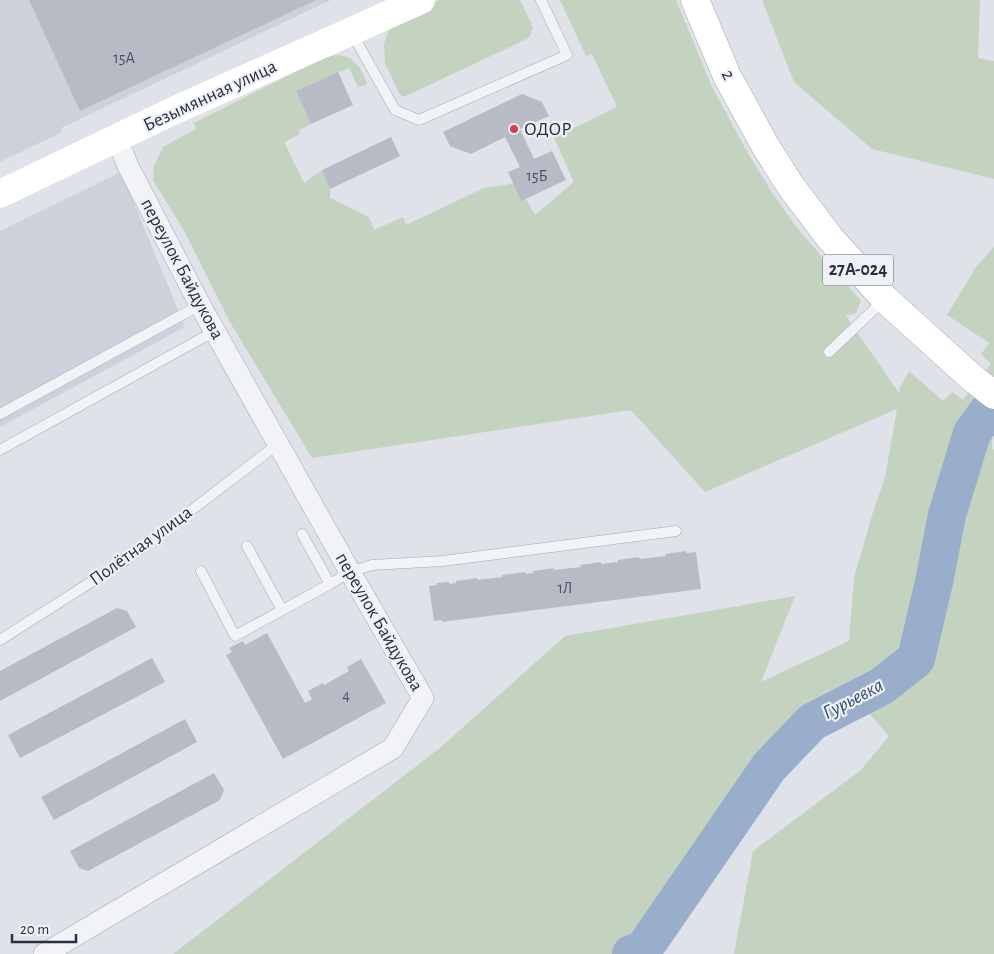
<svg xmlns="http://www.w3.org/2000/svg" width="994" height="954" viewBox="0 0 994 954" font-family="'Alegreya Sans',sans-serif">
<style>
.built{fill:#cdd1db}
.green{fill:#c4d3c0}
.lines{fill:none;stroke-linecap:round;stroke-linejoin:round}
.river{stroke:#98aecb;stroke-width:38}
.building{fill:#b6bbc6}
.lane-casing{stroke:#a4a9b3;stroke-width:11}
.street-casing{stroke:#a4a9b3;stroke-width:22}
.primary-casing{stroke:#9ea6b5;stroke-width:29}
.lane{stroke:#f2f3f7;stroke-width:10}
.street{stroke:#f2f3f7;stroke-width:21}
.secondary{stroke:#fff;stroke-width:28}
.primary{stroke:#fff;stroke-width:28}
.poi-dot{fill:#d33f4c;stroke:#eff1f6;stroke-width:2}
.labels{text-anchor:middle;dominant-baseline:central;stroke-width:4.5;stroke-linejoin:round;paint-order:stroke}
.number-label{font-size:16px;fill:#4b5262}
.shield{fill:#eff1f6;stroke:#636977;stroke-width:1}
.shield-label{font-size:18px;font-weight:bold;fill:#272f41}
.street-label{font-size:19px;fill:#272f41;stroke:#eff1f6}
.poi-label{font-size:19px;fill:#272f41;stroke:#eff1f6;text-anchor:start}
.water-label{font-size:20px;font-style:italic;fill:#304b76;stroke:#eff1f6}
</style>
<rect width="100%" height="100%" fill="#dfe2e9"/>
<g class="built">
<path d="M 0,0 L 331,0 L 61,128 L 62,132 L 0,162 Z"/>
<path d="M 121,172 L 185,327 L 0,427 L 0,231 Z"/>
</g>
<g class="green">
<path d="M 439,0 L 520,0 L 533,27 L 529,38 L 406,96 L 402,96 L 399,93 L 385,63 L 384,44 L 389,29 L 396,21 Z"/>
<path d="M 560,0 L 676,0 L 712,87 L 750,157 L 773,194 L 797,228 L 861,301 L 856,313 L 846,316 L 899,393 L 900,387 L 909,371 L 943,401 L 952,392 L 963,400 L 991,364 L 981,354 L 989,343 L 947,315 L 976,267 L 994,247 L 994,395 L 980,413 L 993,424 L 992,448 L 994,450 L 994,954 L 734,954 L 753,851 L 861,770 L 889,736 L 863,706 L 822,723 L 755,799 L 748,824 L 708,886 L 650,951 L 642,954 L 173,954 L 441,747 L 565,636 L 795,596 L 761,682 L 849,641 L 854,578 L 873,512 L 885,477 L 897,409 L 705,492 L 631,410 L 312,458 L 231,324 L 183,229 L 153,180 L 154,166 L 163,147 L 196,129 L 194,123 L 325,57 C 329,57 334,55 338,55 C 354,56 362,69 367,83 L 364,86 L 358,87 L 349,68 L 296,91 L 311,124 L 299,130 L 300,134 L 284,142 L 304,183 L 322,170 L 330,189 L 330,198 L 369,217 L 374,230 L 403,217 L 406,225 L 484,188 L 517,183 L 535,215 L 574,182 L 554,138 L 617,107 L 592,54 L 586,56 Z"/>
<path d="M 762,0 L 980,0 L 978,58 L 994,61 L 994,179 L 872,149 L 794,82 Z"/>
</g>
<g class="lines">
<path class="river" d="M 631,954 L 643,950 L 769,767 L 812,722 L 882,686 L 916,659 L 934,582 L 947,515 L 972,433 L 994,403"/>
</g>
<g class="building">
<path d="M 29,0 L 316,0 L 80,111 Z"/>
<path d="M 338,72 L 353,105 L 311,124 L 296,91 Z"/>
<path d="M 522,94 L 542,102 L 549,116 L 520,129 L 534,159 L 552,151 L 566,180 L 521,201 L 508,172 L 520,167 L 505,137 L 471,154 L 450,146 L 443,132 Z"/>
<path d="M 391,137 L 400,156 L 330,189 L 322,170 Z"/>
<path d="M 686,551 L 686,553 L 696,552 L 701,589 L 442,622 L 442,620 L 434,621 L 429,586 L 437,585 L 437,583 L 449,582 L 449,584 L 456,583 L 456,581 L 477,578 L 477,580 L 503,577 L 502,575 L 525,572 L 526,574 L 533,573 L 533,571 L 554,568 L 554,570 L 581,567 L 580,565 L 601,562 L 601,564 L 618,562 L 618,560 L 639,557 L 640,559 L 666,556 L 665,554 Z"/>
<path d="M 117,608 L 127,611 L 136,627 L 0,701 L 0,671 Z"/>
<path d="M 267,633 L 305,703 L 312,699 L 308,691 L 323,683 L 324,685 L 349,671 L 347,667 L 361,659 L 386,703 L 283,759 L 226,655 L 232,652 L 229,648 L 243,641 L 245,645 Z"/>
<path d="M 152,658 L 165,682 L 20,758 L 8,735 Z"/>
<path d="M 185,719 L 197,742 L 54,820 L 41,797 Z"/>
<path d="M 214,773 L 224,790 L 220,800 L 88,871 L 79,868 L 70,851 Z"/>
</g>
<g class="lines">
<g class="lane-casing">
<g id="lane">
<path d="M 352,33 L 395,110 L 419,120 L 567,55 L 541,0"/>
<path d="M 829,352 L 884,300"/>
<path d="M 0,414 L 200,305"/>
<path d="M 0,450 L 215,331"/>
<path d="M 302,534 L 330,584"/>
<path d="M 247,546 L 282,610"/>
<path d="M 201,571 L 235,636 L 330,584 L 350,572 L 372,565 L 443,561 L 676,531"/>
<path d="M 0,640 L 129,558 L 278,444"/>
</g>
</g>
<g class="street-casing">
<path id="street" d="M 44,954 L 393,748 L 423,698 L 350,572 L 200,305 L 128,166 L 117,139"/>
</g>
<g class="primary-casing">
<path id="primary" d="M 695,0 L 727,76 L 766,147 L 790,185 L 830,238 L 885,299 L 970,376 L 994,395"/>
</g>
<use href="#lane" class="lane"/>
<use href="#street" class="street"/>
<path class="secondary" d="M 0,194 L 173,111 L 421,0"/>
<use href="#primary" class="primary"/>
</g>
<circle class="poi-dot" cx="514" cy="129" r="5"/>
<g class="labels">
<g class="number-label">
<text x="124" y="58">15А</text>
<text x="537" y="176">15Б</text>
<text x="565" y="588">1Л</text>
<text x="346" y="695">4</text>
</g>
<rect class="shield" x="823" y="254.5" width="70" height="31" rx="4"/>
<g class="shield-label">
<text x="858" y="270">27А-024</text>
</g>
<g class="street-label">
<text transform="translate(728 75) rotate(64)">2</text>
<text transform="translate(210 96) rotate(-25)">Безымянная улица</text>
<text transform="translate(182 269) rotate(62)">переулок Байдукова</text>
<text transform="translate(141 546) rotate(-36)">Полётная улица</text>
<text transform="translate(379 622) rotate(60)">переулок Байдукова</text>
</g>
<g class="poi-label">
<text x="524" y="129">ОДОР</text>
</g>
<g class="water-label">
<text transform="translate(853 699) rotate(-28)">Гурьевка</text>
</g>
</g>
<path d="M12 934v8h64v-8" fill="none" stroke="#272f41" stroke-width="2.5"/>
<text x="20" y="934" font-size="15" fill="#272f41" stroke="#eff1f6" stroke-width="4" paint-order="stroke">20 m</text>
</svg>
